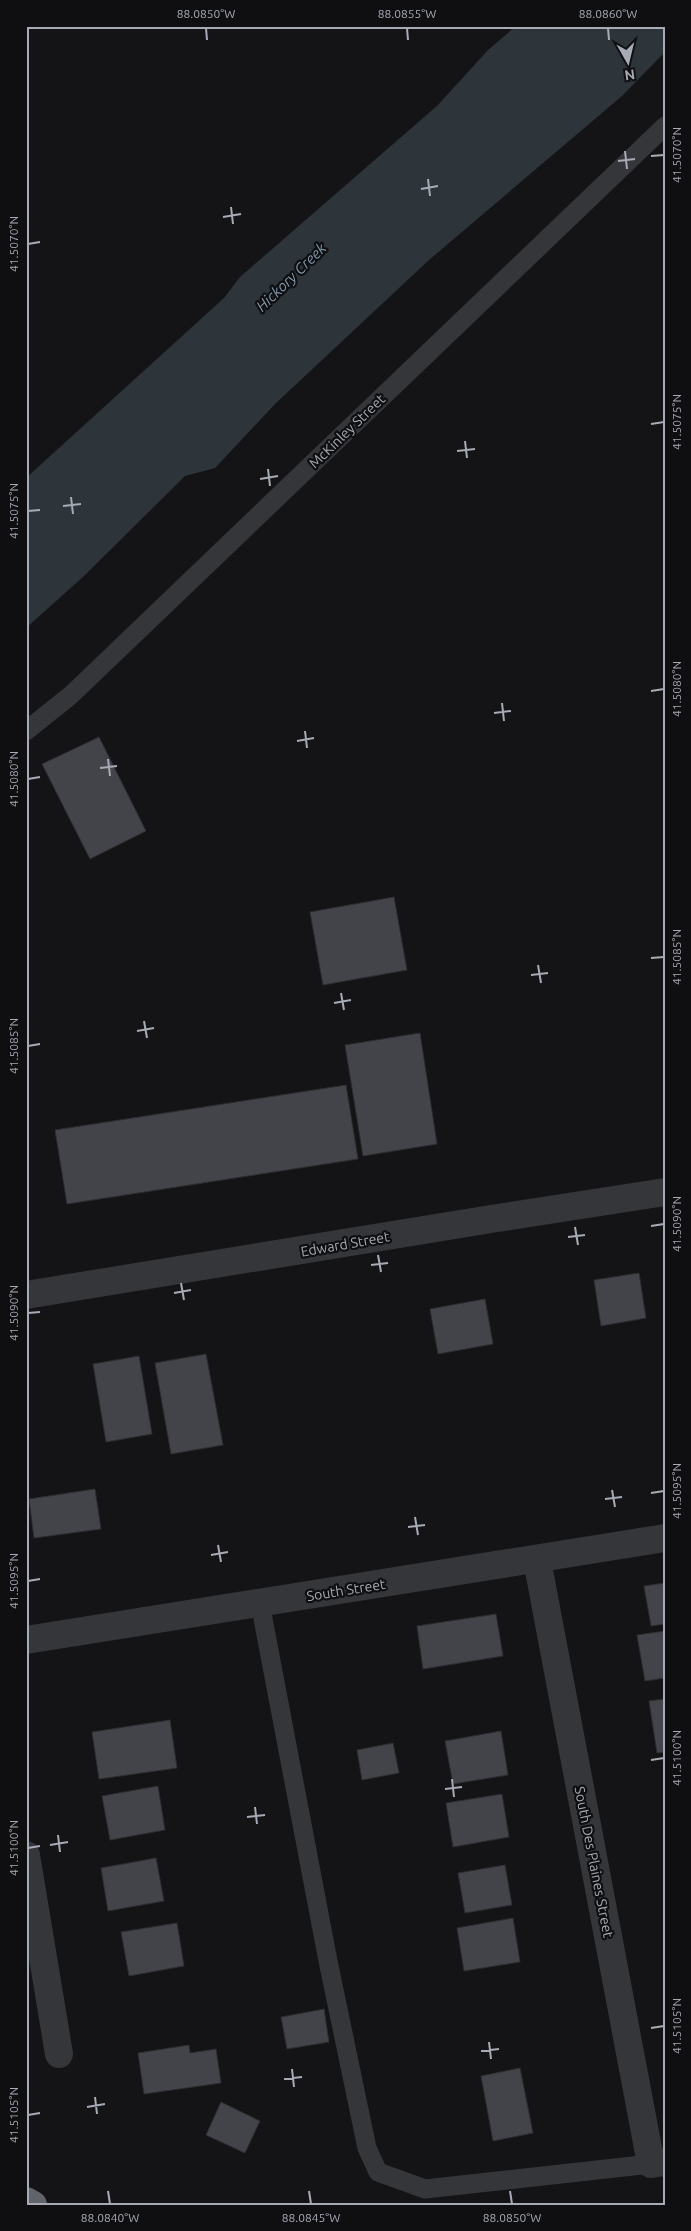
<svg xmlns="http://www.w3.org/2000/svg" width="691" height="2231" viewBox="0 0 691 2231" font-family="Ubuntu,sans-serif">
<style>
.water{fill:#2d353b}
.building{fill:#434449;stroke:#2e2e32}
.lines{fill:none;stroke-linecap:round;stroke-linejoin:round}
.lane{stroke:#35363a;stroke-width:19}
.street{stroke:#35363a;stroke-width:28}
.highway{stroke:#62646b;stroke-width:28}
.ticks{fill:none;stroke:#a7abb5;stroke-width:2}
.labels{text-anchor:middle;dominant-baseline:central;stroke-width:4.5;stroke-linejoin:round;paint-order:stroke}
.street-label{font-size:14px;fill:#a7abb5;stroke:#0f0f11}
.water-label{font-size:15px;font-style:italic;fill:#8099ae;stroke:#0f0f11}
.neatline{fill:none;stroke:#a7abb5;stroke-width:2}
.ticks-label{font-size:12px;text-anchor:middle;fill:#a7abb5}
</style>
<rect width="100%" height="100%" fill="#141416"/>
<path class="water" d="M 516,26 L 665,26 L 665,52 L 622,96 L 429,260 L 275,404 L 215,468 L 185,476 L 84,576 L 26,628 L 26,478 L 224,298 L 240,277 L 438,105 L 488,50 Z"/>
<g class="building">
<path d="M 99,737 L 146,831 L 90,859 L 42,764 Z"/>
<path d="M 394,897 L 407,970 L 323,985 L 310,912 Z"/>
<path d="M 420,1033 L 437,1144 L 363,1156 L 345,1045 Z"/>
<path d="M 346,1085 L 358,1159 L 67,1204 L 55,1130 Z"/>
<path d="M 639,1273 L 646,1318 L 601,1326 L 594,1280 Z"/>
<path d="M 485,1299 L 493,1344 L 438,1354 L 430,1309 Z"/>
<path d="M 206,1354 L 223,1445 L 171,1454 L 155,1363 Z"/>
<path d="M 139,1356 L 152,1434 L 106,1442 L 93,1364 Z"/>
<path d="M 95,1489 L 101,1529 L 34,1538 L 29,1499 Z"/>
<path d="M 665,1583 L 665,1624 L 651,1626 L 644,1586 Z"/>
<path d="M 496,1614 L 503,1656 L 423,1669 L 417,1626 Z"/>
<path d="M 665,1631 L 665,1678 L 645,1681 L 637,1635 Z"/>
<path d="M 665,1699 L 665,1752 L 657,1753 L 649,1701 Z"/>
<path d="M 170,1720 L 177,1768 L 99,1779 L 92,1732 Z"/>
<path d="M 501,1731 L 508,1775 L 453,1784 L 445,1741 Z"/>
<path d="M 393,1743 L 399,1773 L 362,1780 L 357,1750 Z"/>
<path d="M 158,1786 L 165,1830 L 110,1840 L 102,1796 Z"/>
<path d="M 502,1794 L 509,1837 L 453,1847 L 446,1803 Z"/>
<path d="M 156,1858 L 164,1901 L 108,1911 L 101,1868 Z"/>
<path d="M 505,1865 L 512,1905 L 465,1913 L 458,1873 Z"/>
<path d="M 513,1918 L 520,1962 L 464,1971 L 457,1928 Z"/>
<path d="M 177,1923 L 184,1966 L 129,1976 L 121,1932 Z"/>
<path d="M 324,2009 L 329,2042 L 287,2049 L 281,2017 Z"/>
<path d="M 189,2045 L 190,2053 L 216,2049 L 221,2083 L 144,2094 L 138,2053 Z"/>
<path d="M 520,2068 L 533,2133 L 493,2141 L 481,2076 Z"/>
<path d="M 221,2102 L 260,2121 L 245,2153 L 206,2135 Z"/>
</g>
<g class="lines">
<g class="lane">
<path d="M 26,731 L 71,695 L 665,126"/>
<path d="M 260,1603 L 328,1961 L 367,2148 L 378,2172 L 425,2189 L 651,2164"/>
</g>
<g class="street">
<path d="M 26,1295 L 491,1219 L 665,1192"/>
<path d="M 537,1560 L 651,2164 L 665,2162"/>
<path d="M 26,1640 L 665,1538"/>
<path d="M 26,1855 L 59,2054"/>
</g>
<path class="highway" d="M 26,2201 L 33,2205"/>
</g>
<path class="ticks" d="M 206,28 L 207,40M 407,28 L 408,40M 608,28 L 609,40M 625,151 L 627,169M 651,156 L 664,155M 618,161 L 635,159M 428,179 L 430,196M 421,189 L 438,186M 231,207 L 233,224M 223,217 L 241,214M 28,244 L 40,242M 651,424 L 664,422M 465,441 L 467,458M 457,451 L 475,449M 268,469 L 270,486M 260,479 L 278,476M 71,497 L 73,514M 63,506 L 81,504M 28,511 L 40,510M 651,691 L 664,689M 502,703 L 504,721M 494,713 L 511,711M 305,731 L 307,748M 297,741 L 314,738M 108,759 L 110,776M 100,768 L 117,766M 28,779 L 40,777M 651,958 L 664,957M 538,965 L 541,983M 531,975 L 548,973M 341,993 L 344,1010M 334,1003 L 351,1000M 144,1021 L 147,1038M 137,1031 L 154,1028M 28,1046 L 40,1044M 651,1226 L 664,1224M 575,1227 L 578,1245M 568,1237 L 585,1235M 378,1255 L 381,1272M 371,1265 L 388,1263M 181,1283 L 184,1300M 174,1293 L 191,1290M 28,1313 L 40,1312M 612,1490 L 615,1507M 651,1493 L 664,1491M 605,1499 L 622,1497M 415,1517 L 418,1535M 408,1527 L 425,1525M 218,1545 L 221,1562M 211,1555 L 228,1552M 28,1581 L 40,1579M 651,1760 L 664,1758M 452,1779 L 454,1797M 445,1789 L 462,1787M 255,1807 L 257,1824M 247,1817 L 265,1815M 58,1835 L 60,1852M 50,1845 L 68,1842M 28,1848 L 40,1846M 651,2028 L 664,2026M 489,2042 L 491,2059M 481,2051 L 499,2049M 292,2069 L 294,2087M 284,2079 L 302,2077M 95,2097 L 97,2114M 87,2107 L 105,2104M 28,2115 L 40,2113M 108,2191 L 110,2204M 309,2191 L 311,2204M 510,2191 L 512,2204"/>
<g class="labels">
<g class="street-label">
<text transform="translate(347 431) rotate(-44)">McKinley Street</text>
<text transform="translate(345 1244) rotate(-10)">Edward Street</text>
<text transform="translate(346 1590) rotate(-9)">South Street</text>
<text transform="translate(594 1862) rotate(79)">South Des Plaines Street</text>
</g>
<g class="water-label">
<text transform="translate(291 277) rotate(-44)">Hickory Creek</text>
</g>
</g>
<rect width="691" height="2231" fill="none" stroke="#0f0f11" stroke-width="55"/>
<g transform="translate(628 62) rotate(172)" stroke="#0f0f11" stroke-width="4" paint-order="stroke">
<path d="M0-4L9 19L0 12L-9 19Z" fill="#a7abb5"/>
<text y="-8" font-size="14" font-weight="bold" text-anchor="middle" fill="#a7abb5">N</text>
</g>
<rect x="28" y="28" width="636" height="2176" class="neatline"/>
<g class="ticks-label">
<text x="206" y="18">88.0850°W</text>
<text x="407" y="18">88.0855°W</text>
<text x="608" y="18">88.0860°W</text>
<text transform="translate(677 155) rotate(-90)" y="4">41.5070°N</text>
<text transform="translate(14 244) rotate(-90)" y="4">41.5070°N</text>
<text transform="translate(677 422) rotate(-90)" y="4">41.5075°N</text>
<text transform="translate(14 511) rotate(-90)" y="4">41.5075°N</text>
<text transform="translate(677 689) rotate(-90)" y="4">41.5080°N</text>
<text transform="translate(14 779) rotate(-90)" y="4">41.5080°N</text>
<text transform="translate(677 957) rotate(-90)" y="4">41.5085°N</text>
<text transform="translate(14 1046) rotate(-90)" y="4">41.5085°N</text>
<text transform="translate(677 1224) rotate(-90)" y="4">41.5090°N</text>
<text transform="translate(14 1313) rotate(-90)" y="4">41.5090°N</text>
<text transform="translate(677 1491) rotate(-90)" y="4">41.5095°N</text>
<text transform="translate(14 1581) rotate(-90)" y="4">41.5095°N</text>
<text transform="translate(677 1758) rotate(-90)" y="4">41.5100°N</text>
<text transform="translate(14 1848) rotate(-90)" y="4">41.5100°N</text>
<text transform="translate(677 2026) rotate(-90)" y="4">41.5105°N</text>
<text transform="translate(14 2115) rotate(-90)" y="4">41.5105°N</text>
<text x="110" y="2222">88.0840°W</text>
<text x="311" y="2222">88.0845°W</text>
<text x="512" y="2222">88.0850°W</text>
</g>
</svg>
